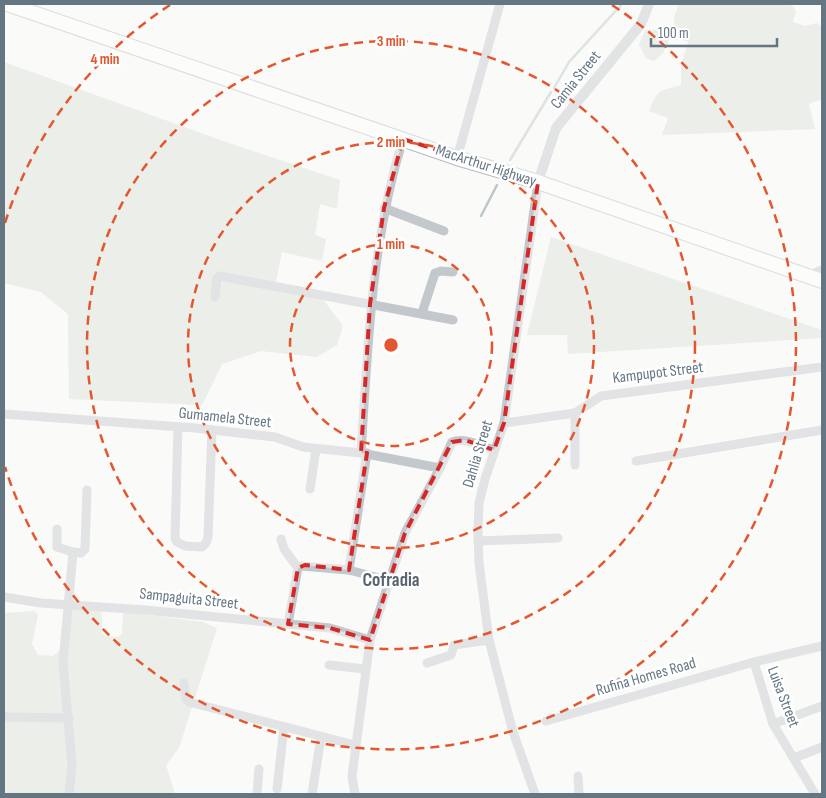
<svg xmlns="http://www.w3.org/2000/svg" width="826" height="798" viewBox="0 0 826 798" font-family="'Sofia Sans Condensed',sans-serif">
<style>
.green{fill:#dadfd7}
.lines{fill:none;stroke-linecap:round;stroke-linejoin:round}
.stream{stroke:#bbc7cb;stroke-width:2.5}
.trunk-casing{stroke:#b4b9bd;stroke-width:16}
.minor{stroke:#c3c8cc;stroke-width:9}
.tertiary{stroke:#c3c8cc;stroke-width:10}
.trunk{stroke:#fff;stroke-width:14}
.marked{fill:none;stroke:#d62828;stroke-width:4;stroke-dasharray:10 6;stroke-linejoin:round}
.ring{fill:none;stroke:#e4572e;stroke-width:2.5;stroke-dasharray:9 6}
.labels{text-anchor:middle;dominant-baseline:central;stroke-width:5;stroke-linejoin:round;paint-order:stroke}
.street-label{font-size:16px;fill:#657683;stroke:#fff}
.quarter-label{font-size:19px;font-weight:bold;fill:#57646e;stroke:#fff}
.centre{fill:#e4572e;stroke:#fff;stroke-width:2.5}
.ring-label{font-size:15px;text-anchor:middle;font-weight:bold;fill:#e4572e;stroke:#fff;stroke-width:5;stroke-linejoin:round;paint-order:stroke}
</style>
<rect width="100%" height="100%" fill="#fafaf8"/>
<g class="green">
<path d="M 679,4 L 791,4 L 796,12 L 793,22 L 805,26 L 817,23 L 822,27 L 822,99 L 809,104 L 815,129 L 662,135 L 668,118 L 649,111 C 658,88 659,92 681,85 L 681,66 L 688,42 L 671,36 L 663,53 L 654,61 L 647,59 L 639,45 L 645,30 L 656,30 L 665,33 L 674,27 L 674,17 Z"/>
<path d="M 4,62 L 226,142 L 340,180 L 337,209 L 320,204 L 315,235 L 326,239 L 322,261 L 282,252 L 275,286 L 322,298 L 343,326 L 337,345 L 317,357 L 261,351 L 222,364 L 202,405 L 69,399 L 68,314 L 41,292 L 4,283 Z"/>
<path d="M 551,237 L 822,330 L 822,338 L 568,354 L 567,335 L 527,335 Z"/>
<path d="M 72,608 L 100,611 L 102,616 L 102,633 L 105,636 L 118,637 L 122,634 L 123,614 L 125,612 L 203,622 L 217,628 L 179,748 L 166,765 L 175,794 L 4,794 L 4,613 L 35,611 L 38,615 L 32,644 L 38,655 L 53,656 L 61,649 Z"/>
</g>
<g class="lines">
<g class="stream">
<path d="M 554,88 L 569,62 L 621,5"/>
<path d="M 510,160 L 551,92"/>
<path d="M 481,216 L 497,185"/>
</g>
<g class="trunk-casing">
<path id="trunk" d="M 7,4 L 457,158 L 538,182 L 822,281"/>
</g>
<g class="minor">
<path d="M 457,158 L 500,4"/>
<path d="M 384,208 L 444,231"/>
<path d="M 808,276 L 822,270"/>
<path d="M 215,297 L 217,278 L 220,276 L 453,320"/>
<path d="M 422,313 L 435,273 L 441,271 L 453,272"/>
<path d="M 575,413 L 575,465"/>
<path d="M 4,414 L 195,428 L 275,437 L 303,447 L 361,453 L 440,468"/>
<path d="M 504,423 L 575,413 L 601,396 L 822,367"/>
<path d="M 178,427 L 175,538 L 177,542 L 185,546 L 202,547 L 206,543 L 208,537 L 212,430"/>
<path d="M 361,453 C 368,346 371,242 403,139"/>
<path d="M 636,461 L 822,430"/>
<path d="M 310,489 L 316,449"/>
<path d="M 57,529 L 57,547 L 73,552"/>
<path d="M 281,539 L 284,549 L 298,568"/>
<path d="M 478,541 L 558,538"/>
<path d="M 349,570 L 367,453"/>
<path d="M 4,597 L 41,603 L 145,610 L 330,628 L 370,640"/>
<path d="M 288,624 L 298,568 L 301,566 L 349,570 L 390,581"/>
<path d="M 754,662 L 773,724 L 815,794"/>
<path d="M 427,663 L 451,655 L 454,645 L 489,640"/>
<path d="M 329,665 L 365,669"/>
<path d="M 184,683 L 186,699 L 189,702 L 355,745"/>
<path d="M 4,717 L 69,718"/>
<path d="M 546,721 L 754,662 L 822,646"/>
<path d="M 773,724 L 822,706"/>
<path d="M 794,758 L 822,747"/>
<path d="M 578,776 L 579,794"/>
<path d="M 277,789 L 284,727"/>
<path d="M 69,794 L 72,765 L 63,663 L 73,552 L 81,553 L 85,549 L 87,490"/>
<path d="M 257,794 L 259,769"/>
<path d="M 312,794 L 321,737"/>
<path d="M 355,794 L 352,776 L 370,640 L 405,533 L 440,468 L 452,442 C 465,437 481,446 494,450"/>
<path d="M 535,794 L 513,732 L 489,640 L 479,563 L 478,532 L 479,503 L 485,479 L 504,423 L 538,182"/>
</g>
<path class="tertiary" d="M 538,182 L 556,128 L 641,24 L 649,4"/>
<use href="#trunk" class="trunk"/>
</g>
<path d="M0 0H826V798H0ZM 403,139 L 538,182 L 504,423 L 494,450 L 465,440 L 452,442 L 405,533 L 370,640 L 330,628 L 288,624 L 298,568 L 305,565 L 349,570 L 367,453 L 361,453 L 370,304 L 384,208 Z" fill="#fafaf8" fill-opacity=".55" fill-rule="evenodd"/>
<path class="marked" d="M 403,139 L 538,182 L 504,423 L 494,450 L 465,440 L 452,442 L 405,533 L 370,640 L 330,628 L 288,624 L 298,568 L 305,565 L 349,570 L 367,453 L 361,453 L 370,304 L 384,208 Z"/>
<g class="ring">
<circle cx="391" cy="345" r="101"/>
<circle cx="391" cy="345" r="203"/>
<circle cx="391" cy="345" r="304"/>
<path d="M5 223A405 405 0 0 1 170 5M612 5A405 405 0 1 1 5 467"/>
</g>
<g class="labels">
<g class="street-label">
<text transform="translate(576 80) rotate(-51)">Camia Street</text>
<text transform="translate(486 166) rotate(18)">MacArthur Highway</text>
<text transform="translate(658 373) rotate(-7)">Kampupot Street</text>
<text transform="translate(225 418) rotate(6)">Gumamela Street</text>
<text transform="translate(478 454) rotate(-73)">Dahlia Street</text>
<text transform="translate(189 599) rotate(6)">Sampaguita Street</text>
<text transform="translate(646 677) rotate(-16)">Rufina Homes Road</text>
<text transform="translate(783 697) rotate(69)">Luisa Street</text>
</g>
<g class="quarter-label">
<text x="391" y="580">Cofradia</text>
</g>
</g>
<circle cx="391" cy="345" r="8" class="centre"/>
<g class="ring-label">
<text x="391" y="46">3 min</text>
<text x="105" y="64">4 min</text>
<text x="391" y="147">2 min</text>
<text x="391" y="249">1 min</text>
</g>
<rect width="826" height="798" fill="none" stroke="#657683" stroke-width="10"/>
<path d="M651 38v8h126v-8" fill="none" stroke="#657683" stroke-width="2.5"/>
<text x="658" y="38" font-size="15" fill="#657683" stroke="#ffffff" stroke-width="4" paint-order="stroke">100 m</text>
</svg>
